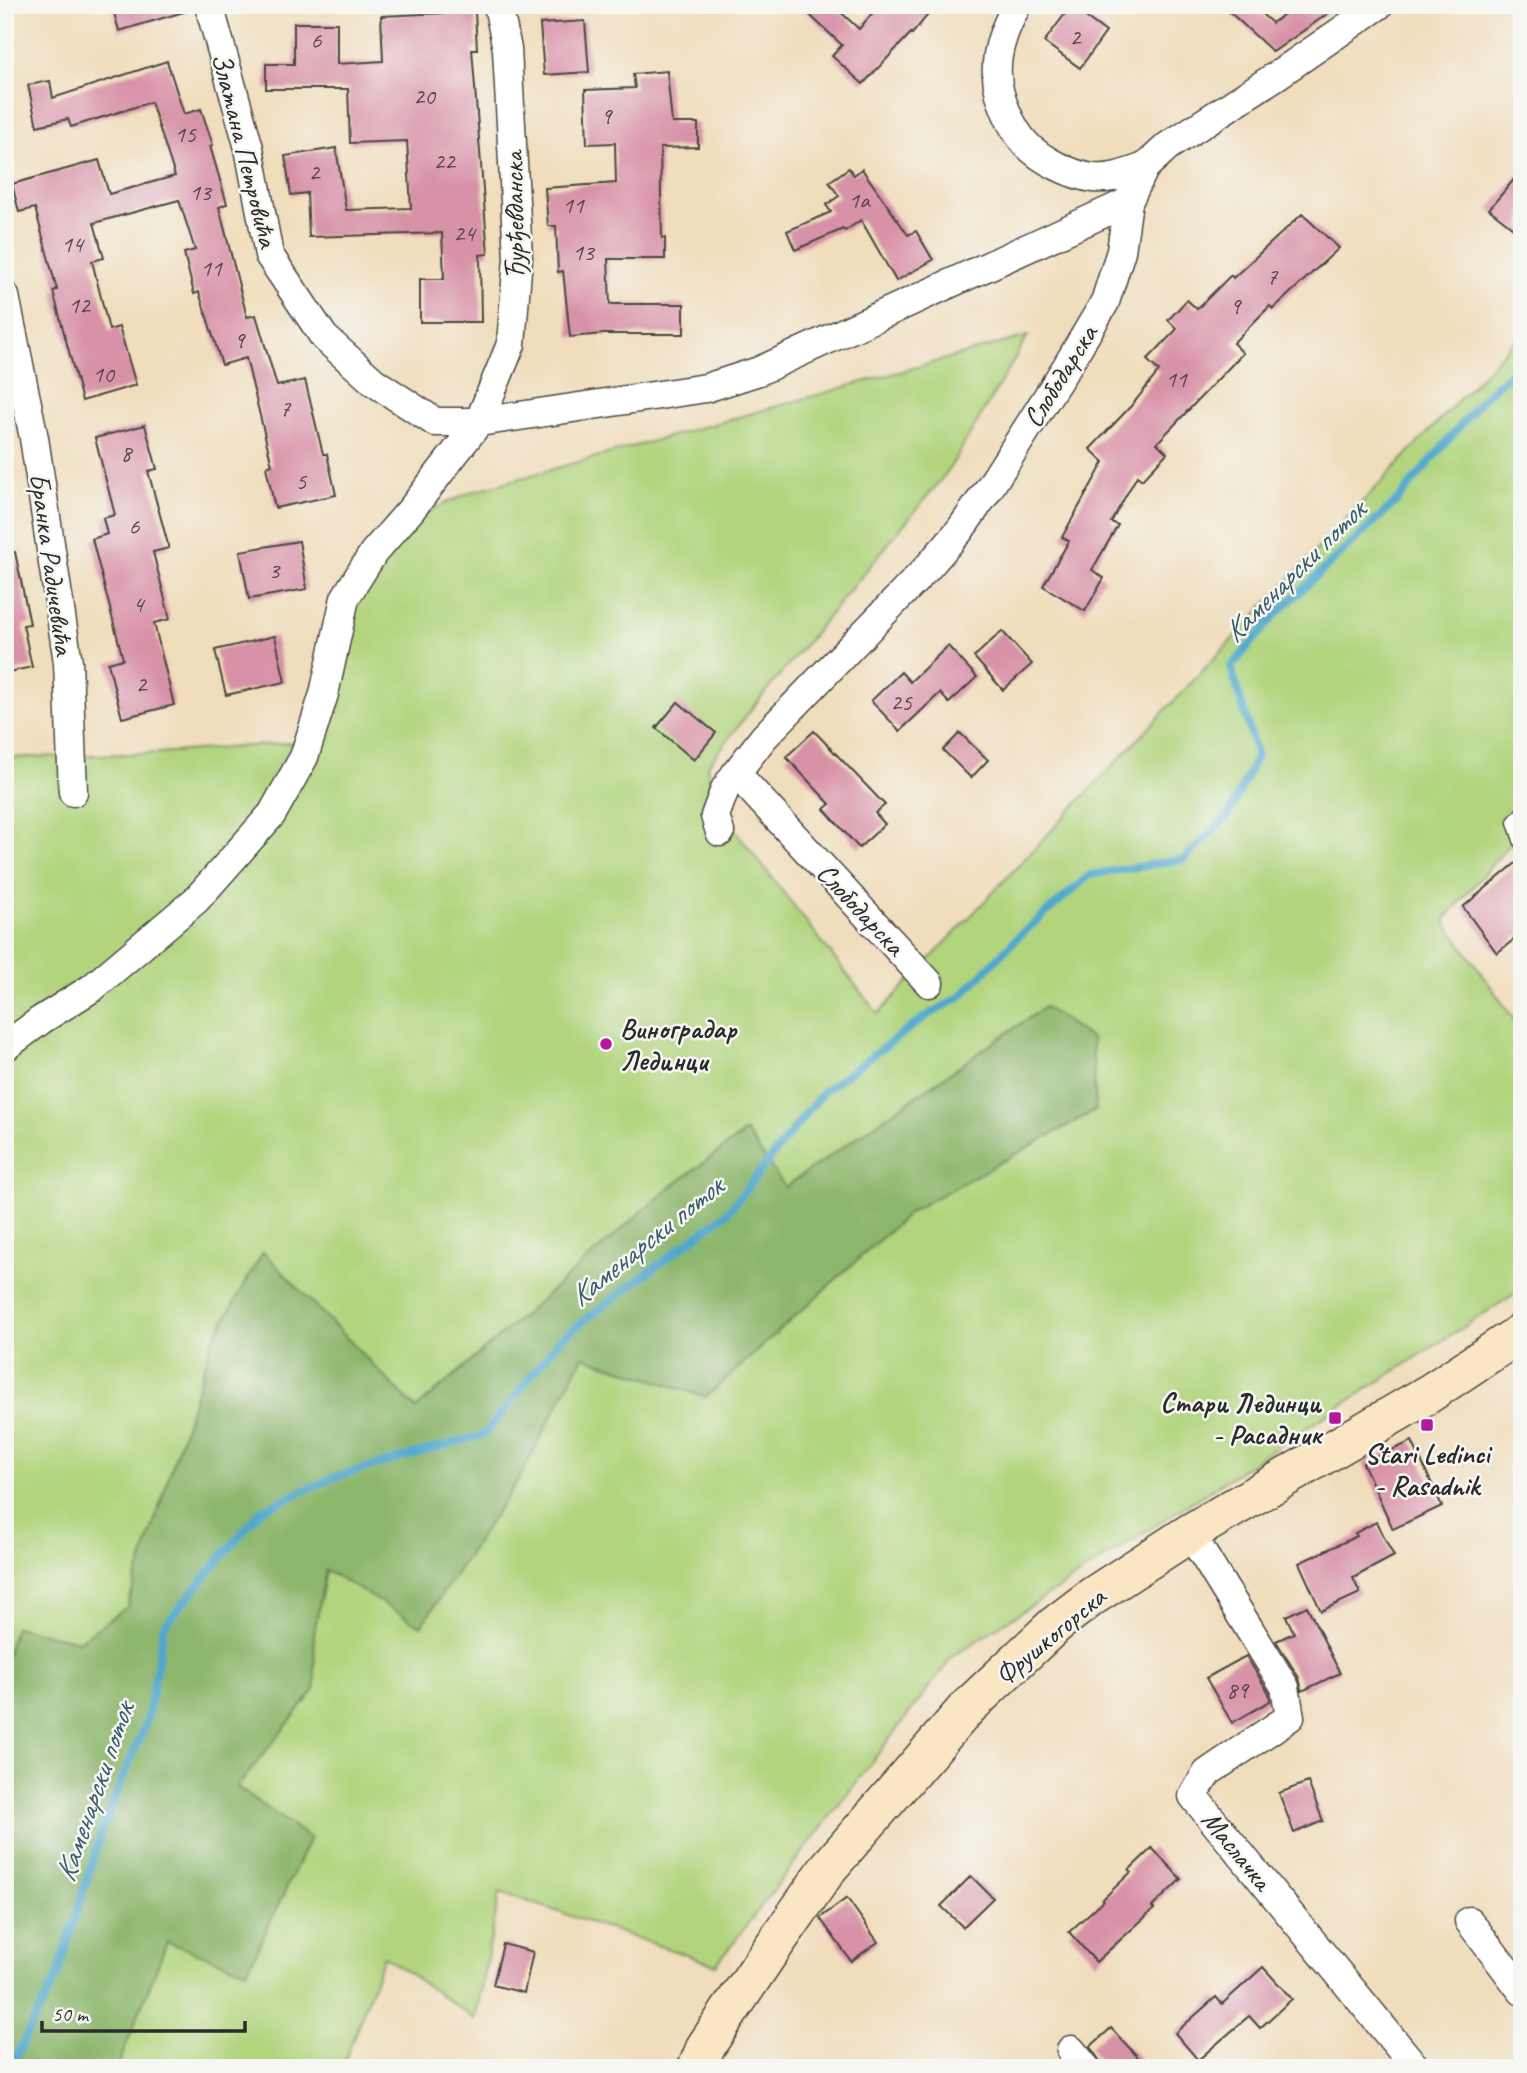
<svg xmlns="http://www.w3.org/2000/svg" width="1527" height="2073" viewBox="0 0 1527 2073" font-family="Caveat,sans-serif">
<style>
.green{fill:#b1d47d;stroke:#6e8054;stroke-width:2}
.forest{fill:#8cb66c;stroke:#5c704c;stroke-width:2}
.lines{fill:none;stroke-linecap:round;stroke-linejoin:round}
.stream{stroke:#4fa7cc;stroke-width:8}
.building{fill:#d892a7}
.lane-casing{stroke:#494641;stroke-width:17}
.street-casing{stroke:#494641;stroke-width:31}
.secondary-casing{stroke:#494641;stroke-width:41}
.lane{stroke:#fff;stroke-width:14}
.street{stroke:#fff;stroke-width:28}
.secondary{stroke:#fbe6c4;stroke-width:38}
.poi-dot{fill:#b5179e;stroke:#f6f6f2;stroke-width:2.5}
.labels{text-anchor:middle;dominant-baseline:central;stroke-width:5;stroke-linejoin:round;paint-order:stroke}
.number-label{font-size:24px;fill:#56454a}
.street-label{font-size:28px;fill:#2b2b2b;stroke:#f6f6f2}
.poi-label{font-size:28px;font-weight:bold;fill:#2b2b2b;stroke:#f6f6f2;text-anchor:start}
.water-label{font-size:30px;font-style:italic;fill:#395d6b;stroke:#f6f6f2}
</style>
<rect width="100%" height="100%" fill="#f6f6f2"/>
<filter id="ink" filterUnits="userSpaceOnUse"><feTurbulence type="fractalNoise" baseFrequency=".0143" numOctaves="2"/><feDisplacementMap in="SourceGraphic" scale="14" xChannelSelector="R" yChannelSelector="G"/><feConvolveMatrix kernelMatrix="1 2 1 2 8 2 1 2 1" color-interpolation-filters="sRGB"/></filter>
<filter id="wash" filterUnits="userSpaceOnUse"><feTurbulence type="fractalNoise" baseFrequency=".00686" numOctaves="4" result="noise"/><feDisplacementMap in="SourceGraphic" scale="28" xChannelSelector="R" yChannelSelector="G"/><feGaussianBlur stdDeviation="1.57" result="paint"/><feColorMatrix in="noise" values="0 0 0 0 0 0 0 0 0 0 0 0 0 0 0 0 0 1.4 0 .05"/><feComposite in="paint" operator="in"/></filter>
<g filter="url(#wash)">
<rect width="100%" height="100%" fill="#f0ddbc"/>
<path class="green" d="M 1522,333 L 1522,830 L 1444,920 L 1522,1031 L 1522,1289 L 953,1656 L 716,1965 L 500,1892 L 475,2019 L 384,1956 L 342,2068 L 117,2067 L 167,1942 L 309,1838 L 236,1788 L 315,1690 L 314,1633 L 326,1569 L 421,1626 L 521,1475 L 583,1356 L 706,1397 L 911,1211 L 1096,1110 L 1045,1007 L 785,1187 L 745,1132 L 668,1189 L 416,1409 L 263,1253 L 213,1340 L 127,1607 L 79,1641 L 15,1627 L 5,1661 L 5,758 L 159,753 L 302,742 L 379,534 L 471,492 L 1028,336 L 948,471 L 751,710 L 707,766 L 716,806 L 878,1014 Z"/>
<path class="forest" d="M 1045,1007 L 1092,1039 L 1096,1110 L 911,1211 L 706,1397 L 583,1357 L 521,1475 L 421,1626 L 326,1570 L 314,1633 L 315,1690 L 237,1787 L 310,1838 L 247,1971 L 167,1942 L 117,2068 L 5,2068 L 5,1661 L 15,1627 L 79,1641 L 127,1607 L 213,1340 L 263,1252 L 416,1409 L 668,1189 L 746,1132 L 785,1187 Z"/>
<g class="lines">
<path class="stream" d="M 14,2068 L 11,2066 L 58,1974 L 102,1829 L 147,1720 L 164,1626 L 261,1510 L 335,1477 L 485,1434 L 561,1338 L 727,1213 L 824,1091 L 925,1017 L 960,997 L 1019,936 L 1090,875 L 1184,859 L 1228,816 L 1257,756 L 1231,667 L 1277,613 L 1397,501 L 1486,395 L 1522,363"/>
</g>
<g id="blocks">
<g class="building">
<path d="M 112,5 L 186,5 L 187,11 L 119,31 Z"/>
<path d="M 444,5 L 468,5 L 468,12 L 475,12 L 477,49 L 472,49 L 488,254 L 480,255 L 481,322 L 420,322 L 420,279 L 444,279 L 442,233 L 309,237 L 307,193 L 291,195 L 285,156 L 336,148 L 346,210 L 411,208 L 407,141 L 350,143 L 348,89 L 266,89 L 266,64 L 294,64 L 294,23 L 337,23 L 337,64 L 383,61 L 381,16 L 444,13 Z"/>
<path d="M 799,5 L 833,5 L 859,29 L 879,5 L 936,5 L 912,34 L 911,33 L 863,84 L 832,56 L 842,45 Z"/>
<path d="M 1222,5 L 1252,5 L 1272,23 L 1297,5 L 1340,5 L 1273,52 Z"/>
<path d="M 1071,6 L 1106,32 L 1080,68 L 1044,42 Z"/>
<path d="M 585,21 L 589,72 L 544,75 L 540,24 Z"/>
<path d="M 167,61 L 184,114 L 201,109 L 213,145 L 210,146 L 227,204 L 219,207 L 247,317 L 256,315 L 277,386 L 305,380 L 323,454 L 327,454 L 336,495 L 275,508 L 266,467 L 272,465 L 246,358 L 222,365 L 199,292 L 194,294 L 184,253 L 195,250 L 179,200 L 94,223 L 104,258 L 92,261 L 109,330 L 119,327 L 136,385 L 82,401 L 53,291 L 57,290 L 35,208 L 19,212 L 12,184 L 99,160 L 109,194 L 175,176 L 151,102 L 71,127 L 68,119 L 37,126 L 28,85 L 50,81 L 53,98 Z"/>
<path d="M 667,71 L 672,123 L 698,123 L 698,147 L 660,148 L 662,238 L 665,238 L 665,259 L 608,259 L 610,304 L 684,304 L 684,334 L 604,334 L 570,337 L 563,271 L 558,272 L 556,226 L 548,226 L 545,188 L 616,183 L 615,143 L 587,144 L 585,90 L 635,88 L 633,74 Z"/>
<path d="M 849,168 L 854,175 L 862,169 L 908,235 L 916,231 L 933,260 L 896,281 L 861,220 L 845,231 L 843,229 L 795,250 L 787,231 L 831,212 L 826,205 L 839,196 L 829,182 Z"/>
<path d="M 1522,170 L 1522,235 L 1489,209 Z"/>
<path d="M 1302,214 L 1339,248 L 1273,309 L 1270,306 L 1233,343 L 1243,353 L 1157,443 L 1167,453 L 1142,480 L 1137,476 L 1111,522 L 1118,525 L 1092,570 L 1104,578 L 1085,611 L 1043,586 L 1069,541 L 1062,537 L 1104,462 L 1090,449 L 1132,405 L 1159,371 L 1147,360 L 1177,329 L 1168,320 L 1187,300 L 1197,309 L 1231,275 L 1233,278 Z"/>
<path d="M 145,425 L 157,469 L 148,471 L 169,548 L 153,552 L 170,619 L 154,623 L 174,705 L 122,718 L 108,663 L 123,659 L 92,539 L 107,534 L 103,518 L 115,515 L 95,438 Z"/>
<path d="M 299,541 L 307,589 L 249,599 L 240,551 Z"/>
<path d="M 15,552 L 30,624 L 23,625 L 32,667 L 5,673 L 5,553 Z"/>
<path d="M 1002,631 L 1032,664 L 1003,690 L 974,657 Z"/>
<path d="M 275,636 L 285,682 L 226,695 L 215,650 Z"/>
<path d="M 948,646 L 977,677 L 949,703 L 940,693 L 900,731 L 871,701 L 901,672 L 910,682 Z"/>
<path d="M 678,702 L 716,733 L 694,760 L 656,728 Z"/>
<path d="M 814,731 L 885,805 L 875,813 L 885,824 L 859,848 L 824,809 L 830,804 L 786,757 Z"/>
<path d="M 960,733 L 988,760 L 971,778 L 943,750 Z"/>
<path d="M 1522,858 L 1522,933 L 1497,953 L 1463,907 Z"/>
<path d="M 1412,1441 L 1442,1506 L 1393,1529 L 1363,1463 Z"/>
<path d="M 1376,1522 L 1394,1556 L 1353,1578 L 1360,1593 L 1321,1611 L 1299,1563 L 1357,1536 L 1355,1533 Z"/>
<path d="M 1307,1606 L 1340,1673 L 1302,1691 L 1299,1678 L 1276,1641 L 1294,1633 L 1286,1616 Z"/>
<path d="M 1246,1656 L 1269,1693 L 1270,1701 L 1232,1723 L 1206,1678 Z"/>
<path d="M 1308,1782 L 1323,1821 L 1294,1833 L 1279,1793 Z"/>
<path d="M 1152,1848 L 1181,1879 L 1152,1907 L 1154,1909 L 1096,1962 L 1069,1932 L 1103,1901 L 1102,1900 L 1131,1872 L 1129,1870 Z"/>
<path d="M 971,1876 L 993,1898 L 963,1927 L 941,1906 Z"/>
<path d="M 847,1898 L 878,1942 L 851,1961 L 820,1918 Z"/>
<path d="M 503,1944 L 533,1952 L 524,1993 L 493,1985 Z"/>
<path d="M 1263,1967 L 1292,1999 L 1260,2028 L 1249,2016 L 1198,2060 L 1175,2033 L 1216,1997 L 1222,2004 Z"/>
<path d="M 1111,2028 L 1148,2068 L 1106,2068 L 1102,2064 L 1090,2047 Z"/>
</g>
</g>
</g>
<g filter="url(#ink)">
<use href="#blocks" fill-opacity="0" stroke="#494641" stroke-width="2"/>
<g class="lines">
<g class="lane-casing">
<path id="lane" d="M 1522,814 L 1515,822 L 1522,843"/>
</g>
<g class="street-casing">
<g id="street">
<path d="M 1017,5 C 1005,27 995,51 997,76 C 998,98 1012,129 1026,144 C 1041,160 1071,175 1093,178 C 1111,180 1128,173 1145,167"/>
<path d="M 5,296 L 34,438 L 68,662 L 73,792"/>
<path d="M 479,422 L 706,388 L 759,371 L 1128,202"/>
<path d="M 479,422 L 511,344 L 518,258 L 507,49 L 498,5"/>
<path d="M 720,832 L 715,816 L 725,789 L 736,773"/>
<path d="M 929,983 L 736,773 L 764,737 L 928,567 L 960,530 L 988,490 L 1067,366 L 1105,302 L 1121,251 L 1128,202 L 1145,167 L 1168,146 L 1276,76 L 1379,5"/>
<path d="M 5,1047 L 41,1020 L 92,988 L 196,900 L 272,814 L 304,757 L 324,694 L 345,598 L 374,552 L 410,511 L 479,422 L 435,422 L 374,382 L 324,337 L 269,255 L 249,148 L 209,5"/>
<path d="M 1190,1533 L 1285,1687 L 1290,1717 L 1207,1773 L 1193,1796 L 1416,2068"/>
<path d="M 1469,1921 L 1522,1991"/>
<path d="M 1071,2050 L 1086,2068"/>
</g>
</g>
<g class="secondary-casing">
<path id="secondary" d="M 697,2068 L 706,2046 L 766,1957 L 829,1867 L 967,1708 L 1055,1625 L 1093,1596 L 1190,1533 L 1430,1393 L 1522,1332"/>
</g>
<use href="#lane" class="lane"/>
<use href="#street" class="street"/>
<use href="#secondary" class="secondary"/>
</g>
</g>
<g class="poi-dot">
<circle cx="606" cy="1044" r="7"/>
<rect x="1328" y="1411" width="14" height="14" rx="3.5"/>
<rect x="1420" y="1418" width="14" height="14" rx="3.5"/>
</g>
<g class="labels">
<g class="number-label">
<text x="1075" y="37">2</text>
<text x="316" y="40">6</text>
<text x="424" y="96">20</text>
<text x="606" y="116">9</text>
<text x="185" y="134">15</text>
<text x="444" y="161">22</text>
<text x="314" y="172">2</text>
<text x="200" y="192">13</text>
<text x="859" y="200">1a</text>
<text x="573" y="205">11</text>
<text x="464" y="233">24</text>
<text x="72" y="244">14</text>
<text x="583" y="252">13</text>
<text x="211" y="268">11</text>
<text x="1272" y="276">7</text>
<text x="79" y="305">12</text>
<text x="1235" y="306">9</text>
<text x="239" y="340">9</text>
<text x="103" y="374">10</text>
<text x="1176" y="379">11</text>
<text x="285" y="408">7</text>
<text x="126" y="453">8</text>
<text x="301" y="481">5</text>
<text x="134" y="526">6</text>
<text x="274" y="570">3</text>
<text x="138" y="604">4</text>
<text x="141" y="684">2</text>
<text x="901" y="702">25</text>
<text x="1237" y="1690">89</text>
</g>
<g class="street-label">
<text transform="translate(245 150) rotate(76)">Златана Петровића</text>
<text transform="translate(514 216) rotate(-91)">Ђурђевданска</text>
<text transform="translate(1060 376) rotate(-58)">Слободарска</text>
<text transform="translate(52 564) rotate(82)">Бранка Радичевића</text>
<text transform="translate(861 909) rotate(47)">Слободарска</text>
<text transform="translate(1050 1636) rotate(-40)">Фрушкогорска</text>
<text transform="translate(1237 1850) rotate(51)">Маслачка</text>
</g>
<g class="poi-label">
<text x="620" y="1028">Виноградар<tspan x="620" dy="32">Лединци</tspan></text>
<text x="1321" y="1402" text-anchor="end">Стари Лединци<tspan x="1321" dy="32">- Расадник</tspan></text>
<text x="1427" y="1453" text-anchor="middle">Stari Ledinci<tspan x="1427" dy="32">- Rasadnik</tspan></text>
</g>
<g class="water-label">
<text transform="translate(1294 571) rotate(-45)">Каменарски поток</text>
<text transform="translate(646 1241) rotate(-39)">Каменарски поток</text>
<text transform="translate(94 1792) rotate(-71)">Каменарски поток</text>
</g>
</g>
<rect width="1527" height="2073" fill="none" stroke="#f6f6f2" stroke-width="28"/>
<path d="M42 2021v10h203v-10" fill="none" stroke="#2b2b2b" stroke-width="3.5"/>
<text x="52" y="2021" font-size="21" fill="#2b2b2b" stroke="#f6f6f2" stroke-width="5" paint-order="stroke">50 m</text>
</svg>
